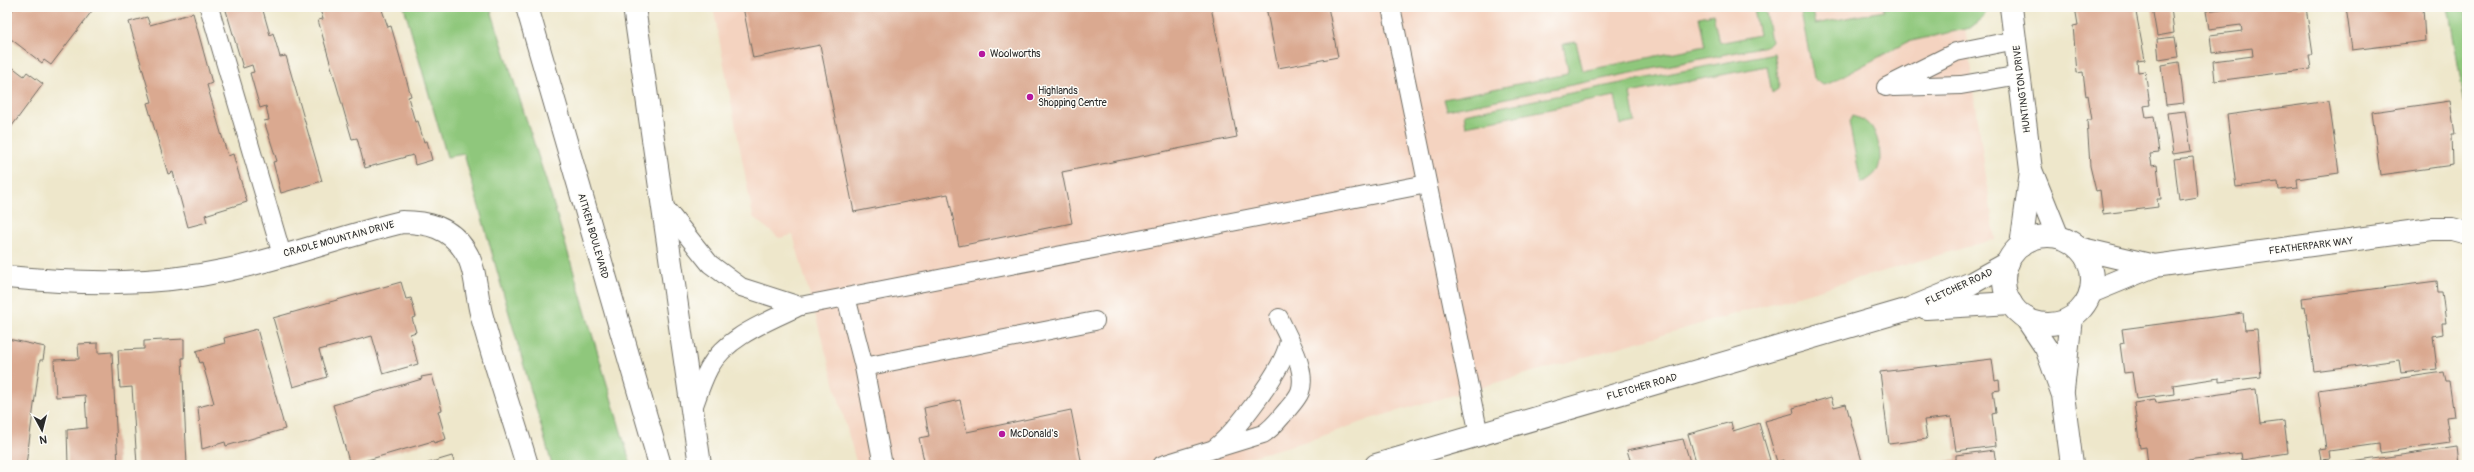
<svg xmlns="http://www.w3.org/2000/svg" width="2474" height="472" viewBox="0 0 2474 472" font-family="Pangolin,sans-serif">
<style>
.built{fill:#f4d3c0}
.green{fill:#8fc77b;stroke:#5d7953}
.building{fill:#daa990}
.lines{fill:none;stroke-linecap:round;stroke-linejoin:round}
.lane-casing{stroke:#6f6d63;stroke-width:20}
.street-casing{stroke:#6f6d63;stroke-width:24}
.secondary-casing{stroke:#6f6d63;stroke-width:24}
.lane{stroke:#fff;stroke-width:18}
.street{stroke:#fff;stroke-width:22}
.secondary{stroke:#fff;stroke-width:22}
.poi-dot{fill:#b5179e;stroke:#fdfcf7;stroke-width:1.5}
.labels{text-anchor:middle;dominant-baseline:central;stroke-width:3;stroke-linejoin:round;paint-order:stroke}
.poi-label{font-size:10px;fill:#2b2b2b;stroke:#fdfcf7;text-anchor:start}
.street-label{font-size:10px;fill:#2b2b2b;stroke:#fdfcf7}
</style>
<rect width="100%" height="100%" fill="#fdfcf7"/>
<filter id="ink" filterUnits="userSpaceOnUse"><feTurbulence type="fractalNoise" baseFrequency=".025" numOctaves="2"/><feDisplacementMap in="SourceGraphic" scale="8" xChannelSelector="R" yChannelSelector="G"/><feConvolveMatrix kernelMatrix="1 2 1 2 8 2 1 2 1" color-interpolation-filters="sRGB"/></filter>
<filter id="wash" filterUnits="userSpaceOnUse"><feTurbulence type="fractalNoise" baseFrequency=".012" numOctaves="4" result="noise"/><feDisplacementMap in="SourceGraphic" scale="16" xChannelSelector="R" yChannelSelector="G"/><feGaussianBlur stdDeviation="0.9" result="paint"/><feColorMatrix in="noise" values="0 0 0 0 0 0 0 0 0 0 0 0 0 0 0 0 0 1.4 0 .05"/><feComposite in="paint" operator="in"/></filter>
<g filter="url(#wash)">
<rect width="100%" height="100%" fill="#eee7cb"/>
<path class="built" d="M 713,7 L 1962,7 L 1995,239 L 1370,419 L 1314,439 L 1221,465 L 857,465 L 793,235 L 779,238 L 753,217 Z"/>
<g class="green">
<path d="M 404,7 L 490,7 L 552,199 L 631,465 L 552,465 L 464,154 L 447,157 Z"/>
<path d="M 1760,7 L 1766,13 L 1771,41 L 1766,46 L 1447,110 L 1444,99 L 1567,74 L 1568,70 L 1563,44 L 1576,42 L 1583,71 L 1705,46 L 1699,17 L 1713,14 L 1719,43 L 1759,35 L 1754,8 Z"/>
<path d="M 1800,7 L 1811,7 L 1815,24 L 1884,11 L 1883,7 L 1988,7 L 1983,18 L 1970,28 L 1907,42 L 1830,83 L 1823,85 L 1814,78 Z"/>
<path d="M 2448,7 L 2467,7 L 2467,116 Z"/>
<path d="M 1774,53 L 1779,83 L 1778,89 L 1772,93 L 1767,66 L 1630,93 L 1635,122 L 1621,125 L 1615,96 L 1466,126 L 1464,114 Z"/>
<path d="M 1852,116 C 1858,118 1864,119 1869,124 C 1878,132 1883,158 1878,169 C 1874,176 1868,180 1861,183 L 1849,122 Z"/>
</g>
<g id="blocks">
<g class="building">
<path d="M 15,7 L 95,7 L 51,65 L 44,60 L 42,63 L 7,36 L 7,17 Z"/>
<path d="M 225,7 L 262,7 L 270,35 L 273,33 L 280,57 L 286,56 L 322,181 L 281,193 L 273,162 L 277,161 L 264,121 L 269,120 L 266,106 L 260,108 L 250,73 L 254,72 L 252,65 L 243,68 Z"/>
<path d="M 319,7 L 381,7 L 388,27 L 391,26 L 411,96 L 408,97 L 415,122 L 418,121 L 424,142 L 427,141 L 432,160 L 415,165 L 413,155 L 365,168 L 357,138 L 352,139 L 345,115 L 318,20 L 323,19 Z"/>
<path d="M 743,7 L 1211,7 L 1237,137 L 1062,172 L 1072,223 L 959,246 L 948,194 L 854,212 L 820,45 L 753,58 Z"/>
<path d="M 1266,7 L 1328,7 L 1338,57 L 1278,68 Z"/>
<path d="M 2075,7 L 2135,7 L 2145,60 L 2137,61 L 2138,72 L 2145,71 L 2150,105 L 2144,106 L 2146,117 L 2154,116 L 2159,153 L 2150,154 L 2152,166 L 2157,165 L 2161,199 L 2157,199 L 2158,207 L 2103,214 L 2100,190 L 2096,191 L 2090,166 L 2087,120 L 2092,120 L 2088,95 L 2086,96 L 2083,72 L 2077,73 L 2073,26 L 2078,25 Z"/>
<path d="M 2152,7 L 2171,7 L 2174,33 L 2157,36 Z"/>
<path d="M 2235,7 L 2306,7 L 2313,55 L 2309,55 L 2311,69 L 2215,81 L 2213,61 L 2253,56 L 2252,48 L 2212,53 L 2210,35 L 2242,31 L 2241,25 L 2209,29 L 2206,11 Z"/>
<path d="M 2346,7 L 2423,7 L 2425,41 L 2352,50 Z"/>
<path d="M 193,13 L 212,83 L 207,85 L 221,133 L 228,156 L 233,154 L 247,202 L 205,215 L 207,222 L 188,227 L 173,172 L 168,174 L 154,127 L 147,103 L 152,102 L 129,22 L 147,17 L 150,25 Z"/>
<path d="M 2175,37 L 2178,57 L 2159,60 L 2157,39 Z"/>
<path d="M 2179,62 L 2184,103 L 2166,105 L 2161,65 Z"/>
<path d="M 7,63 L 24,76 L 27,72 L 43,84 L 9,130 L 7,128 Z"/>
<path d="M 2329,101 L 2339,173 L 2297,179 L 2298,188 L 2279,190 L 2278,182 L 2236,187 L 2227,115 Z"/>
<path d="M 2450,101 L 2455,134 L 2452,134 L 2453,165 L 2380,175 L 2372,112 Z"/>
<path d="M 2185,111 L 2191,151 L 2173,154 L 2167,113 Z"/>
<path d="M 2193,157 L 2197,197 L 2179,200 L 2174,159 Z"/>
<path d="M 2437,281 L 2438,292 L 2442,292 L 2446,323 L 2442,323 L 2443,334 L 2433,336 L 2437,369 L 2401,373 L 2399,360 L 2314,371 L 2305,306 L 2303,307 L 2302,298 Z"/>
<path d="M 401,282 L 406,299 L 411,298 L 416,317 L 412,318 L 416,332 L 410,334 L 418,364 L 383,374 L 372,336 L 319,350 L 327,377 L 293,387 L 273,318 Z"/>
<path d="M 2243,313 L 2245,330 L 2257,329 L 2261,377 L 2219,382 L 2219,378 L 2173,385 L 2174,394 L 2136,399 L 2132,372 L 2124,373 L 2120,344 L 2124,343 L 2122,329 Z"/>
<path d="M 257,329 L 285,429 L 226,446 L 225,442 L 202,449 L 198,407 L 214,403 L 202,362 L 200,363 L 196,351 L 225,343 L 224,338 Z"/>
<path d="M 8,339 L 45,347 L 43,360 L 40,360 L 26,465 L 7,463 Z"/>
<path d="M 184,339 L 184,358 L 182,358 L 187,465 L 137,465 L 132,387 L 120,388 L 118,350 L 144,349 L 144,341 Z"/>
<path d="M 98,343 L 98,353 L 112,352 L 118,465 L 68,465 L 67,430 L 87,428 L 85,395 L 56,397 L 54,360 L 79,359 L 78,344 Z"/>
<path d="M 1992,359 L 1995,381 L 1999,380 L 2000,390 L 1993,391 L 1996,413 L 1992,414 L 1996,446 L 1956,451 L 1951,417 L 1924,420 L 1927,439 L 1889,444 L 1880,372 Z"/>
<path d="M 2444,372 L 2446,381 L 2449,381 L 2454,416 L 2446,417 L 2450,443 L 2380,453 L 2379,444 L 2329,451 L 2330,459 L 2321,460 L 2319,450 L 2326,449 L 2318,390 Z"/>
<path d="M 432,375 L 442,410 L 438,411 L 446,439 L 434,443 L 433,441 L 350,465 L 333,405 L 422,379 L 421,377 Z"/>
<path d="M 2256,389 L 2260,424 L 2284,421 L 2288,453 L 2242,460 L 2241,453 L 2187,460 L 2188,465 L 2148,465 L 2146,447 L 2140,448 L 2134,403 L 2155,400 L 2156,403 Z"/>
<path d="M 1831,397 L 1834,407 L 1846,404 L 1863,465 L 1785,465 L 1783,460 L 1777,462 L 1765,421 L 1794,413 L 1793,408 Z"/>
<path d="M 960,400 L 967,432 L 1071,410 L 1082,465 L 925,465 L 919,438 L 929,436 L 924,408 Z"/>
<path d="M 1731,422 L 1733,431 L 1759,423 L 1770,460 L 1765,462 L 1766,465 L 1697,465 L 1688,434 Z"/>
<path d="M 1683,439 L 1691,465 L 1620,465 L 1631,463 L 1627,450 Z"/>
<path d="M 2457,447 L 2459,465 L 2338,465 L 2338,464 Z"/>
<path d="M 1994,450 L 1996,465 L 1926,465 L 1956,460 L 1956,455 Z"/>
<path d="M 452,456 L 455,464 L 459,465 L 422,465 Z"/>
</g>
</g>
</g>
<g filter="url(#ink)">
<use href="#blocks" fill-opacity="0" stroke="#6f6d63" stroke-width="1"/>
<g class="lines">
<g class="lane-casing">
<g id="lane">
<path d="M 209,7 L 282,255"/>
<path d="M 1391,7 L 1479,435"/>
<path d="M 1886,87 L 1956,52 L 2016,40"/>
<path d="M 1893,87 L 1961,85 L 2020,75"/>
<path d="M 662,204 L 710,264 L 741,287 L 800,306"/>
<path d="M 846,297 L 864,367 L 1095,321"/>
<path d="M 864,367 L 883,465"/>
<path d="M 692,411 C 697,397 702,381 709,368 C 727,336 769,321 800,306 L 1427,184"/>
<path d="M 1215,448 C 1236,431 1286,367 1289,340"/>
<path d="M 1162,465 L 1263,434 C 1273,428 1279,419 1287,410 C 1291,405 1297,399 1300,392 C 1308,370 1288,338 1279,318"/>
</g>
</g>
<g class="street-casing">
<g id="street">
<path d="M 2011,7 L 2031,170 L 2058,237"/>
<circle cx="2048" cy="280" r="44"/>
<path d="M 2021,246 L 2031,171"/>
<path d="M 2078,248 L 2154,266"/>
<path d="M 7,277 C 80,284 154,286 227,270 C 286,258 343,236 402,222 C 427,222 450,227 465,251 C 476,267 476,294 481,313 C 494,364 512,414 527,465"/>
<path d="M 2091,292 L 2154,266 L 2432,229 L 2452,229 L 2467,233"/>
<path d="M 1926,308 L 2011,303"/>
<path d="M 2026,318 L 2046,348 L 2063,395 L 2072,465"/>
<path d="M 2063,390 L 2071,318"/>
<path d="M 1376,465 L 1909,309 L 1972,283 L 2008,263"/>
</g>
</g>
<g class="secondary-casing">
<g id="secondary">
<path d="M 527,7 L 660,465"/>
<path d="M 634,7 L 700,465"/>
</g>
</g>
<use href="#lane" class="lane"/>
<use href="#street" class="street"/>
<use href="#secondary" class="secondary"/>
</g>
</g>
<g class="poi-dot">
<circle cx="982" cy="54" r="4"/>
<circle cx="1030" cy="97" r="4"/>
<circle cx="1002" cy="434" r="4"/>
</g>
<g class="labels">
<g class="poi-label">
<text x="990" y="54">Woolworths</text>
<text x="1038" y="91">Highlands<tspan x="1038" dy="12">Shopping Centre</tspan></text>
<text x="1010" y="434">McDonald's</text>
</g>
<g class="street-label">
<text transform="translate(2022 89) rotate(-97)">HUNTINGTON DRIVE</text>
<text transform="translate(593 236) rotate(74)">AITKEN BOULEVARD</text>
<text transform="translate(339 239) rotate(-15)">CRADLE MOUNTAIN DRIVE</text>
<text transform="translate(2311 246) rotate(-7)">FEATHERPARK WAY</text>
<text transform="translate(1959 287) rotate(-25)">FLETCHER ROAD</text>
<text transform="translate(1642 387) rotate(-16)">FLETCHER ROAD</text>
</g>
</g>
<rect width="2474" height="472" fill="none" stroke="#fdfcf7" stroke-width="24"/>
<g transform="translate(42 430) rotate(173)" stroke="#fdfcf7" stroke-width="3" paint-order="stroke">
<path d="M0-3L7 15L0 10L-7 15Z" fill="#2b2b2b"/>
<text y="-6" font-size="11" font-weight="bold" text-anchor="middle" fill="#2b2b2b">N</text>
</g>
</svg>
